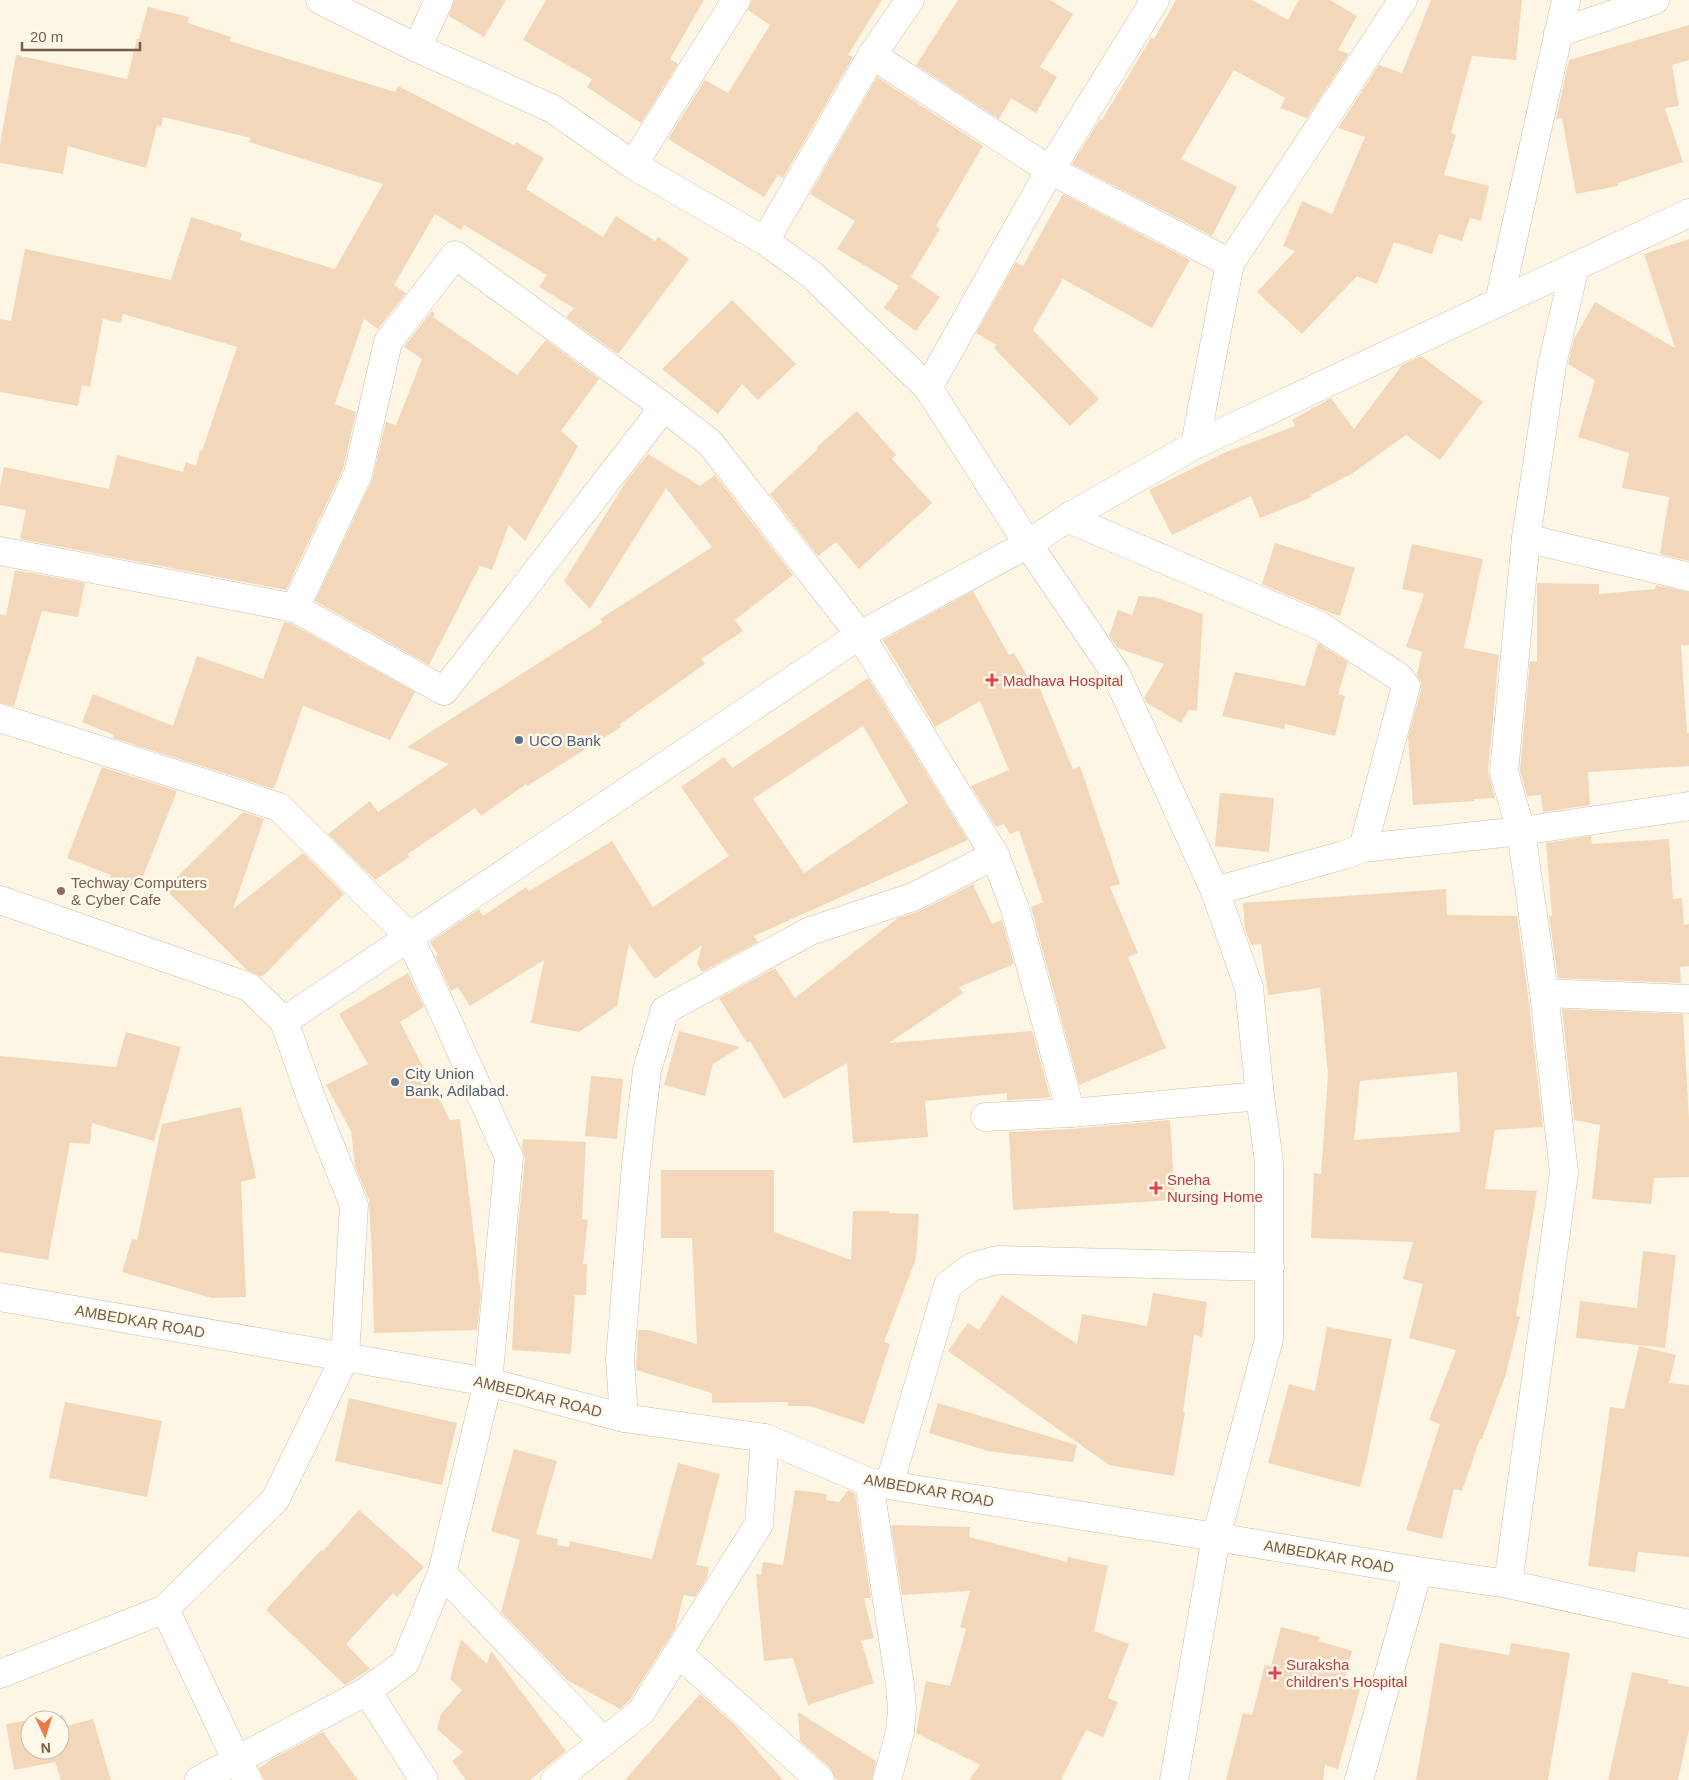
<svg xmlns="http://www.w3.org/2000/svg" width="1689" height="1780" viewBox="0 0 1689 1780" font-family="Arial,sans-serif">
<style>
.building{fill:#f3d7bb;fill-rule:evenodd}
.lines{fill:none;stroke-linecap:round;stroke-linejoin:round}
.minor-casing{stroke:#cebeaa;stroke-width:29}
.minor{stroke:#fff;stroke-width:28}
.health-dot{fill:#e0444e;stroke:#fff9eb;stroke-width:2}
.service-dot{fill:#5c6f8a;stroke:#fff9eb;stroke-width:2}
.education-dot{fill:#8d6e63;stroke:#fff9eb;stroke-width:2}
.labels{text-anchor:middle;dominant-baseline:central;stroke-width:5;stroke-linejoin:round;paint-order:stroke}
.health-label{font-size:15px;fill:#be3a42;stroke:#fff9eb;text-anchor:start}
.service-label{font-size:15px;fill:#4e5e75;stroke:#fff9eb;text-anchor:start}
.education-label{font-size:15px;fill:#785e54;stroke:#fff9eb;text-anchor:start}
.street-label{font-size:15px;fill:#765d49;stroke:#fff9eb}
</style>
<rect width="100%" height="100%" fill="#fdf6e4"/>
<g class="building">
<path d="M 454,0 L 506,0 L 484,37 L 449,16 Z"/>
<path d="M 546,0 L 704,0 L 670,59 L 678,64 L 641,123 L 587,87 L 592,79 L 523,40 Z"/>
<path d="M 752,0 L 882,0 L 848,55 L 853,57 L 783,178 L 778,175 L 764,197 L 668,139 L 705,80 L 728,93 L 770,25 L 748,10 Z"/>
<path d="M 958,0 L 1050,0 L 1073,14 L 1040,67 L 1057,77 L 1036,113 L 1011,98 L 999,119 L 916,65 Z"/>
<path d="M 1176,0 L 1252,0 L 1288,20 L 1299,0 L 1330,0 L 1357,16 L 1338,50 L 1349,54 L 1307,118 L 1280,108 L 1285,98 L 1234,70 L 1181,159 L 1237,187 L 1212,236 L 1072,164 L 1100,119 L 1102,120 L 1151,38 L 1154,39 Z"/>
<path d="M 1431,0 L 1522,0 L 1516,60 L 1472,56 L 1451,133 L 1456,135 L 1444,175 L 1489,186 L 1481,221 L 1470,218 L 1462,241 L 1439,234 L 1432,254 L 1394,242 L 1377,284 L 1357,276 L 1302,334 L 1257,292 L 1295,251 L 1283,246 L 1302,201 L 1332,214 L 1365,137 L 1338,128 L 1379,65 L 1402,73 Z"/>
<path d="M 148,7 L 189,17 L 188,23 L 231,37 L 230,41 L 395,92 L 398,86 L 514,145 L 516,142 L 544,158 L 526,189 L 603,237 L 616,216 L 655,241 L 658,237 L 689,259 L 618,354 L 566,317 L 574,308 L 539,287 L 547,275 L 464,225 L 461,230 L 435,214 L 394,285 L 406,293 L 378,329 L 364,319 L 335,404 L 356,412 L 343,469 L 286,590 L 20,539 L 26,510 L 0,505 L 0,488 L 4,467 L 109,489 L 117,455 L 183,472 L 186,462 L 196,466 L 200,450 L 202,451 L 237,347 L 123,314 L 121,323 L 103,319 L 90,387 L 82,385 L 78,406 L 0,392 L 0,319 L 11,321 L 25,249 L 171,280 L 191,217 L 242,233 L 240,240 L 335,269 L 383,184 L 249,142 L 251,138 L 163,117 L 161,127 L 157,126 L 146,168 L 68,146 L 63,174 L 0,163 L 0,144 L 16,55 L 127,79 L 137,39 L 139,39 Z"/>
<path d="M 1689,25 L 1689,60 L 1672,65 L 1679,106 L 1665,108 L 1683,162 L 1618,183 L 1618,186 L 1576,194 L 1562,118 L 1556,119 L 1569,60 Z"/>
<path d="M 877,77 L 983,146 L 936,226 L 940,229 L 911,277 L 940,297 L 916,331 L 884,308 L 899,286 L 837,249 L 855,221 L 810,194 Z"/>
<path d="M 1063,194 L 1190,260 L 1152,328 L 1063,279 L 1033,330 L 1099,399 L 1070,426 L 994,348 L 997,345 L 976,333 L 1016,262 L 1023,266 Z"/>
<path d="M 1689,239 L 1689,561 L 1660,554 L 1669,497 L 1622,488 L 1629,453 L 1578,437 L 1595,380 L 1568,364 L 1574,339 L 1595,302 L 1675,348 L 1644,254 Z"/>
<path d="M 732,300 L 796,364 L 758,400 L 742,384 L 718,414 L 662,369 Z"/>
<path d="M 432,311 L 435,313 L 433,317 L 517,375 L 546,340 L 599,379 L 561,431 L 578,446 L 525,541 L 509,525 L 492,570 L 480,566 L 429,665 L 315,601 L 372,480 L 386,422 L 396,425 L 422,359 L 404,347 Z"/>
<path d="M 1421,356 L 1483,402 L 1440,460 L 1406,435 L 1353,473 L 1311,495 L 1312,497 L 1260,518 L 1251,496 L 1172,535 L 1149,490 L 1226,452 L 1295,426 L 1292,420 L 1331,398 L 1354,429 L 1402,365 Z"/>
<path d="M 857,411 L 896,455 L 892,459 L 932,503 L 859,569 L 836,542 L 818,556 L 770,494 L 818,449 L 816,448 Z"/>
<path d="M 648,454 L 700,486 L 715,475 L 793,575 L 735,620 L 743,631 L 701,659 L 705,664 L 620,724 L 621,727 L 527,786 L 526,784 L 481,816 L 475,808 L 408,854 L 409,857 L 375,880 L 328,834 L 370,801 L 378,812 L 449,764 L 407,747 L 603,622 L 600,619 L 712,547 L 666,488 L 590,609 L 564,581 L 627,480 Z"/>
<path d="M 1275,543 L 1355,568 L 1340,616 L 1323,610 L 1262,584 Z"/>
<path d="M 1412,544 L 1483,559 L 1464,648 L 1499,655 L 1488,771 L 1495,798 L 1474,799 L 1474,801 L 1413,805 L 1408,737 L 1421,690 L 1421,682 L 1417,675 L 1422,652 L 1406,647 L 1424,594 L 1402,589 Z"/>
<path d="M 15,570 L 85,583 L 78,617 L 42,611 L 14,706 L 0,703 L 0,614 L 6,616 Z"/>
<path d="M 1537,583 L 1599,584 L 1599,594 L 1655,589 L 1656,585 L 1689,592 L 1689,645 L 1681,645 L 1687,733 L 1689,733 L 1689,766 L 1588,772 L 1590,805 L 1543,812 L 1541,795 L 1527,796 L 1520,771 L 1530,661 L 1537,662 Z"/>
<path d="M 973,591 L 1009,655 L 1014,653 L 1033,686 L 1038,684 L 1073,769 L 1080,766 L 1120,884 L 1110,887 L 1138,953 L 1128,957 L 1166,1048 L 1079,1085 L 1031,907 L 1043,902 L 1019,831 L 1010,834 L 1004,824 L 996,827 L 971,786 L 1009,770 L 980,701 L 935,727 L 883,640 Z"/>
<path d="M 1139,596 L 1154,597 L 1203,614 L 1197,711 L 1189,710 L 1181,723 L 1147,703 L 1144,698 L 1164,664 L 1118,648 L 1109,636 L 1118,610 L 1132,615 Z"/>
<path d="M 284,622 L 290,623 L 415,692 L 390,740 L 301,705 L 303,706 L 274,789 L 113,738 L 114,735 L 82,722 L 93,694 L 173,726 L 197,656 L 263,679 Z"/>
<path d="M 1318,643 L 1348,662 L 1338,694 L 1345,696 L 1335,736 L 1285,724 L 1284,729 L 1222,716 L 1235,672 L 1305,686 Z"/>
<path d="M 868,678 L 968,840 L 754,936 L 758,942 L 702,972 L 697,964 L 702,945 L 655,979 L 629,944 L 617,1006 L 579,1032 L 531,1023 L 544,960 L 470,1006 L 458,987 L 451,991 L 435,956 L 438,955 L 430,942 L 479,909 L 483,916 L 526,887 L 529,891 L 612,841 L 653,907 L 729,856 L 681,787 L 724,757 L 732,768 ZM 863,726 L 908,803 L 804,873 L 753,799 Z"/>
<path d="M 102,767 L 177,791 L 138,889 L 110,878 L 111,875 L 67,858 Z"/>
<path d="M 1220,793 L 1274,798 L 1269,852 L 1215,846 Z"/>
<path d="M 243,812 L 264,819 L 233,909 L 303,853 L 344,894 L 262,977 L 247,970 L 165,889 Z"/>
<path d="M 1591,836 L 1592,844 L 1669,839 L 1673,899 L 1682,898 L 1684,925 L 1689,924 L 1689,966 L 1680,967 L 1681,983 L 1558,978 L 1549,916 L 1552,916 L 1546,843 Z"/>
<path d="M 973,884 L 992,924 L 1002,920 L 1014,964 L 959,987 L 963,993 L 889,1043 L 1032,1031 L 1050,1097 L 1047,1098 L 1007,1100 L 1007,1093 L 925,1101 L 928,1137 L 853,1143 L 847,1063 L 784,1099 L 750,1041 L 747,1043 L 719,998 L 775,968 L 795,998 L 898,918 L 920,911 Z"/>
<path d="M 1446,889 L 1447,915 L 1517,916 L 1528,995 L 1543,1127 L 1495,1130 L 1485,1189 L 1537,1191 L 1516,1316 L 1520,1317 L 1506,1374 L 1482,1439 L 1480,1439 L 1462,1491 L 1454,1489 L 1442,1539 L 1406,1530 L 1440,1424 L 1429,1420 L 1456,1350 L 1409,1338 L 1423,1284 L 1403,1279 L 1413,1242 L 1311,1238 L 1314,1173 L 1321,1174 L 1328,1075 L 1320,988 L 1268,995 L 1261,944 L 1251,945 L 1245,929 L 1243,903 ZM 1457,1072 L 1460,1132 L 1354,1140 L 1360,1081 Z"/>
<path d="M 408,973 L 424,1007 L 400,1022 L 450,1120 L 460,1119 L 481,1294 L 477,1330 L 374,1333 L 372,1256 L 369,1200 L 355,1166 L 351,1131 L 326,1085 L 368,1064 L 339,1014 Z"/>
<path d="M 1562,1009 L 1683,1014 L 1689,1119 L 1689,1177 L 1654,1178 L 1651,1204 L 1592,1199 L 1600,1125 L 1574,1120 Z"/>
<path d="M 679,1031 L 740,1047 L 713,1064 L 705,1096 L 664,1085 Z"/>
<path d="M 126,1032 L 181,1047 L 154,1141 L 92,1123 L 90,1144 L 70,1143 L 48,1260 L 0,1252 L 0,1056 L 116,1067 Z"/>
<path d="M 591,1076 L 623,1079 L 617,1139 L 585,1136 Z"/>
<path d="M 241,1107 L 256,1178 L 241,1182 L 246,1297 L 212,1298 L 122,1272 L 132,1239 L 137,1240 L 162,1124 Z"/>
<path d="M 1170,1120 L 1175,1200 L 1013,1210 L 1009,1132 L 1072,1129 Z"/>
<path d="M 523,1139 L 586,1142 L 582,1219 L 588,1220 L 583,1264 L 587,1264 L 586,1295 L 575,1295 L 571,1354 L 512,1350 L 518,1226 L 525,1158 L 522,1148 Z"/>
<path d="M 661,1170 L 774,1170 L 774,1232 L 851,1260 L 853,1211 L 889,1211 L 889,1213 L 919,1214 L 916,1259 L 884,1342 L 890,1344 L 864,1424 L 810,1406 L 788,1406 L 788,1402 L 712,1403 L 712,1393 L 636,1370 L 638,1330 L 649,1330 L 697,1344 L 692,1238 L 661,1238 Z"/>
<path d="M 1643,1251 L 1676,1255 L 1665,1348 L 1576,1338 L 1580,1301 L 1637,1308 Z"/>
<path d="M 1153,1293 L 1207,1302 L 1202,1337 L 1194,1335 L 1183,1412 L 1185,1412 L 1174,1476 L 1109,1465 L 948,1351 L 968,1323 L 979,1330 L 1002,1295 L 1077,1344 L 1082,1314 L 1147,1326 Z"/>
<path d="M 1327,1327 L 1392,1339 L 1367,1460 L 1360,1487 L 1268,1463 L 1289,1384 L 1315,1391 Z"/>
<path d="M 1639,1346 L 1676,1355 L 1669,1383 L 1689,1385 L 1689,1557 L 1638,1552 L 1635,1572 L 1588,1566 L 1610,1407 L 1624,1409 Z"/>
<path d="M 349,1398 L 457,1423 L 442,1485 L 335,1461 Z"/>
<path d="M 65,1402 L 162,1421 L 147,1497 L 49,1478 Z"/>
<path d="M 938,1403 L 1077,1445 L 1073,1462 L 988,1451 L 929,1433 Z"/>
<path d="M 514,1449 L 557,1461 L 536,1534 L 558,1539 L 557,1545 L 569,1547 L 570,1541 L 652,1559 L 678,1463 L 720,1474 L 696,1565 L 709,1567 L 707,1578 L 695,1597 L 684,1595 L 675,1629 L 629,1701 L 620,1709 L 567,1680 L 501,1612 L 520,1540 L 491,1531 Z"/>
<path d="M 795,1490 L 827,1494 L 826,1500 L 839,1502 L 848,1490 L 855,1493 L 871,1598 L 864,1598 L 874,1638 L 861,1641 L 874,1683 L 808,1705 L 793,1658 L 764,1661 L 756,1574 L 761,1575 L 763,1562 L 783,1565 Z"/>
<path d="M 359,1510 L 424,1567 L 397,1597 L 393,1593 L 346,1644 L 370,1669 L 345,1685 L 266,1610 L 321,1550 L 323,1551 Z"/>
<path d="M 891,1525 L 970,1527 L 969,1537 L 1067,1562 L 1068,1557 L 1108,1566 L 1094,1631 L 1129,1644 L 1108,1698 L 1118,1702 L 1103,1737 L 1086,1730 L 1061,1780 L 969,1780 L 980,1765 L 916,1733 L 926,1681 L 950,1686 L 966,1629 L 960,1627 L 970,1591 L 902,1595 Z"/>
<path d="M 1281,1627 L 1320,1637 L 1319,1641 L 1352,1651 L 1343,1685 L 1360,1689 L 1338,1769 L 1325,1765 L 1323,1780 L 1226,1780 L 1243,1713 L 1252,1715 L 1265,1665 L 1271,1666 Z"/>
<path d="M 461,1639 L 487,1664 L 491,1651 L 566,1751 L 530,1780 L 466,1780 L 452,1761 L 463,1752 L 437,1729 L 441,1714 L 462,1690 L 450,1679 Z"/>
<path d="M 1440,1643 L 1509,1655 L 1511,1643 L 1570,1653 L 1548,1780 L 1416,1780 Z"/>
<path d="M 1632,1672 L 1669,1680 L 1668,1683 L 1689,1687 L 1689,1730 L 1678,1780 L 1608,1780 Z"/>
<path d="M 700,1694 L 735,1725 L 783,1780 L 625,1780 Z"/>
<path d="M 798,1712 L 876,1761 L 872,1780 L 838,1780 L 835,1778 L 830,1768 L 800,1741 Z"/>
<path d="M 63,1715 L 67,1726 L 93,1719 L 111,1780 L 61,1780 L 55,1762 L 14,1770 L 6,1724 L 30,1720 L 30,1750 L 60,1750 L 60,1720 L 32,1720 Z"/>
<path d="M 323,1732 L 358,1780 L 264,1780 L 259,1768 L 274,1758 Z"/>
</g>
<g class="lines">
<g class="minor-casing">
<g id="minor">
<path d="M 320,0 L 417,48 L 553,109 L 633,165 L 765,241 L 812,275 L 928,388 L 1028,544 L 1116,674 L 1215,891 L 1249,988 L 1260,1096 L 1269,1162 L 1269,1339 L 1216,1537 L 1174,1780"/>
<path d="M 1558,33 L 1655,0"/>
<path d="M 417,48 L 439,0"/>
<path d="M 872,55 L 1050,170 L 1230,263"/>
<path d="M 633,165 L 736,0"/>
<path d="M 765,241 L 872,55 L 910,0"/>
<path d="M 1499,302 L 1566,0"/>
<path d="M 928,388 L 1050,170 L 1155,0"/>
<path d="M 1195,445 L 1230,263 L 1403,0"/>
<path d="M 1067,518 L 1320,626 L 1399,677 L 1406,686 L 1363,848"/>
<path d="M 1526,538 L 1689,577"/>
<path d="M 0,551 L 295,608 L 444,691 L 664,407"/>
<path d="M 295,608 L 358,474 L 388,342 L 455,255 L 664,407 L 710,443 L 860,635 L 995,855 L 1015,909 L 1071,1113"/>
<path d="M 0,718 L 279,807 L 409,936 L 509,1157 L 488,1382 L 442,1573 L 405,1663 L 367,1691 L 199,1780"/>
<path d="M 1215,891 L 1344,855 L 1363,848 L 1521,831 L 1689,806"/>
<path d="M 0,900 L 249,987 L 284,1021 L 313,1103 L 354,1205 L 345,1357 L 275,1500 L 165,1609 L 0,1674"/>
<path d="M 1544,993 L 1689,999"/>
<path d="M 284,1021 L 860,635 L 1028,544 L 1067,518 L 1195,445 L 1689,213"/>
<path d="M 985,1117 L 1071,1113 L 1260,1096"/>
<path d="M 0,1297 L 488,1382 L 624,1418 L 765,1438 L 869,1482 L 1216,1537 L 1418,1571 L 1508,1584 L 1689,1624"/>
<path d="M 624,1418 L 620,1359 L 636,1165 L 647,1070 L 665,1010 L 810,931 L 913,897 L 995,855"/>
<path d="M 869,1482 L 900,1685 L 902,1708 L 900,1732 L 887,1780"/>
<path d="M 889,1485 L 948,1285 L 972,1267 L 997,1260 L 1270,1267"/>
<path d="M 442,1573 L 604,1742"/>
<path d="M 1508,1584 L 1564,1173 L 1544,993 L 1521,831 L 1504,772 L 1526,538 L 1552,365 L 1575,266"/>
<path d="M 165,1609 L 236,1759 L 248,1780"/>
<path d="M 678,1653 L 820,1780"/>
<path d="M 367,1691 L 424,1780"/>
<path d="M 555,1780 L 641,1712 L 759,1524 L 765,1438"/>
<path d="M 1359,1780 L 1418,1571"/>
</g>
</g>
<use href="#minor" class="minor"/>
</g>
<g class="health-dot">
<path d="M989.5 672.5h5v5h5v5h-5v5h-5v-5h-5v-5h5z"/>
<path d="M1153.5 1180.5h5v5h5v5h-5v5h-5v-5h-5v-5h5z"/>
<path d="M1272.5 1665.5h5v5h5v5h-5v5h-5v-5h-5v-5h5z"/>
</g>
<g class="service-dot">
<circle cx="519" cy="740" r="5"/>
<circle cx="395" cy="1082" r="5"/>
</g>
<circle class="education-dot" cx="61" cy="891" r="5"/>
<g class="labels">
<g class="health-label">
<text x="1003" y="680">Madhava Hospital</text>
<text x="1167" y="1179">Sneha<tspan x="1167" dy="17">Nursing Home</tspan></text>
<text x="1286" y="1664">Suraksha<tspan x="1286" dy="17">children's Hospital</tspan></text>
</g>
<g class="service-label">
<text x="529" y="740">UCO Bank</text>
<text x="405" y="1073">City Union<tspan x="405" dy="17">Bank, Adilabad.</tspan></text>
</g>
<g class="education-label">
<text x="71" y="882">Techway Computers<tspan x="71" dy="17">&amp; Cyber Cafe</tspan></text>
</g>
<g class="street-label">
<text transform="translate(140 1321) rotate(10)">AMBEDKAR ROAD</text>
<text transform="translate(538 1396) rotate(14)">AMBEDKAR ROAD</text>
<text transform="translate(929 1490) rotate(10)">AMBEDKAR ROAD</text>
<text transform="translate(1329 1556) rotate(10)">AMBEDKAR ROAD</text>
</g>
</g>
<g transform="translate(45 1735) rotate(176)"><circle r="24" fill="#fff9eb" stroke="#c8bbaa"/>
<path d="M0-4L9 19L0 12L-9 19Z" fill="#e97b47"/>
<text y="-8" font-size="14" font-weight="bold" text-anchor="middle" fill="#765d49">N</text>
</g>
<path d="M22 42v8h118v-8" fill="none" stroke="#765d49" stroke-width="2.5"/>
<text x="30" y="42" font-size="15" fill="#765d49" stroke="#fff9eb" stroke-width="4" paint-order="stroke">20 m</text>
</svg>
